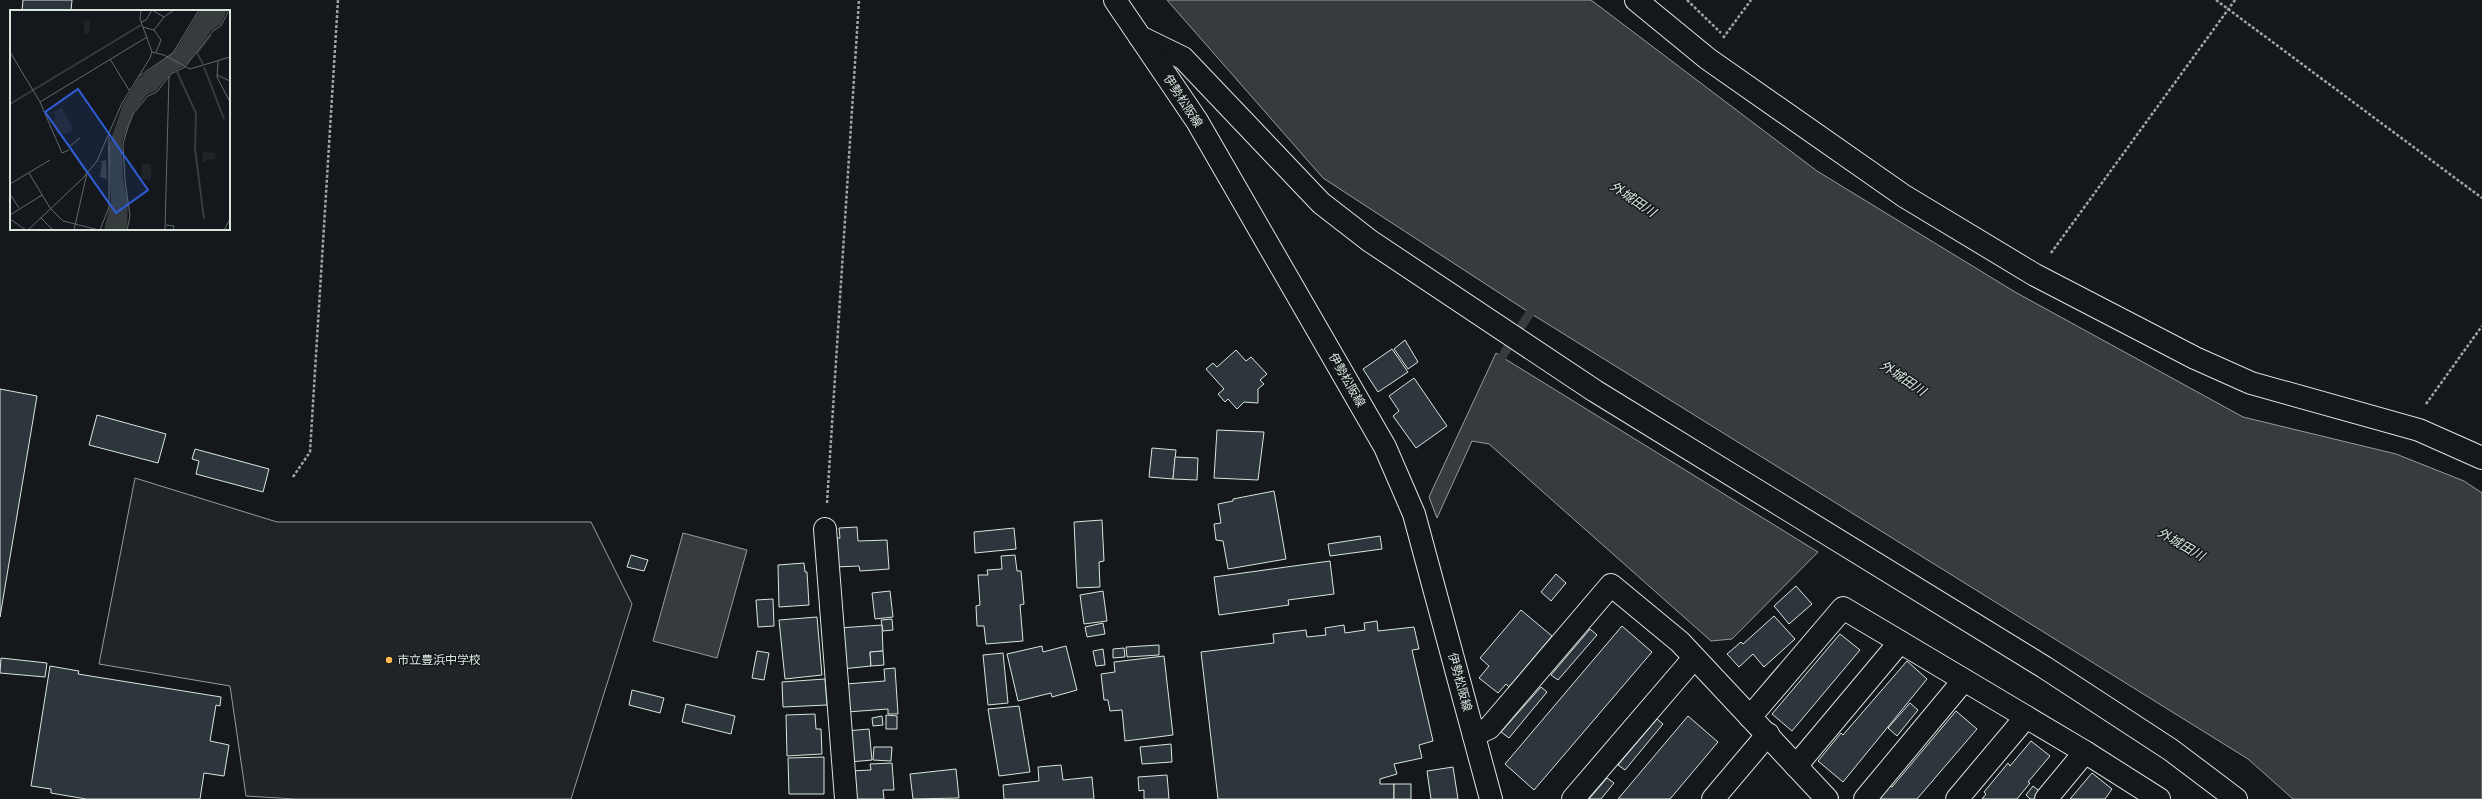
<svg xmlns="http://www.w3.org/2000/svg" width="2482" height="799" viewBox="0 0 2482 799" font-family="'Asap Condensed','Noto Sans JP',sans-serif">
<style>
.green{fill:#202428;stroke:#939e99}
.water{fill:#363b3e;stroke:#939e99}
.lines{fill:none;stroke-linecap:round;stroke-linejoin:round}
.stream{stroke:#363b3e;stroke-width:9}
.building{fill:#2c363c;stroke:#d8e6dc}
.minor-casing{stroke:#d8e6dc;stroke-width:24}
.major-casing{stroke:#d8e6dc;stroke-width:24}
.path{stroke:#9da8a2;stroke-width:2.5;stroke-dasharray:3 2;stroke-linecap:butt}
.minor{stroke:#14181c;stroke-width:22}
.major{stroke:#14181c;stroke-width:22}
.poi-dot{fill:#ffb74d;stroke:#14181c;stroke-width:1.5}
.labels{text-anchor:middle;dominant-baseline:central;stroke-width:3;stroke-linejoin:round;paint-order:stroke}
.street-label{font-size:12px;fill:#d8e6dc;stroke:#14181c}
.poi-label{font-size:12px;fill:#d8e6dc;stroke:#14181c;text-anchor:start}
.water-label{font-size:13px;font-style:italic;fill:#d8e6dc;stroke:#14181c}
.inset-river{fill:none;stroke:#363b3e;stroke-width:2}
.inset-road{fill:none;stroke:#626a69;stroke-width:1}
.view{fill:#305dd8;fill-opacity:0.15;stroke:#305dd8;stroke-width:2}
.inset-edge{fill:none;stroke:#d8e6dc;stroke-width:2}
</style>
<rect width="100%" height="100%" fill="#14181c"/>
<path class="green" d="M 135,478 L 277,522 L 591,522 L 632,604 L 571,799 L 295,799 L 246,796 L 230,686 L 99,664 Z"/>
<g class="water">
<path d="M 1167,0 L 1591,0 L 1817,171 L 2015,292 L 2243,417 L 2396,454 L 2464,481 L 2482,493 L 2482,799 L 2293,799 L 2248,759 L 1530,313 L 1323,178 Z"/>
<path d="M 1496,353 L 1502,357 L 1818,552 L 1732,639 L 1711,641 L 1489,444 L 1472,441 L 1437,518 L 1429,497 Z"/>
<path d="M 683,533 L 747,550 L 717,658 L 653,641 Z"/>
</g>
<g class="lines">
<g class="stream">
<path d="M 1522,325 L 1530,313"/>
<path d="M 1502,357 L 1508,347"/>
</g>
</g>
<g class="building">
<path d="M 23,0 L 72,0 L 71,11 L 22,11 Z"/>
<path d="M 1405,340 L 1418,362 L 1408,369 L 1394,349 Z"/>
<path d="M 1392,349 L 1408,372 L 1378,392 L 1363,369 Z"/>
<path d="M 1236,350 L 1246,361 L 1251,357 L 1267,374 L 1260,380 L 1264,384 L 1258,389 L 1258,403 L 1244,402 L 1237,409 L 1228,399 L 1225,402 L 1218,394 L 1224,389 L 1206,369 L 1213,363 L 1217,367 Z"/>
<path d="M 1414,378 L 1447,426 L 1416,448 L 1393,416 L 1399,411 L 1389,396 Z"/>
<path d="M 0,389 L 37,396 L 0,617 Z"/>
<path d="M 97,415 L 166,434 L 158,463 L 89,445 Z"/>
<path d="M 1217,430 L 1264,432 L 1258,480 L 1214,478 Z"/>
<path d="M 1152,448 L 1176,450 L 1173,479 L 1149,477 Z"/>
<path d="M 195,449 L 269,469 L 263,492 L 196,474 L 199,461 L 192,459 Z"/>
<path d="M 1175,457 L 1198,458 L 1197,480 L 1173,479 Z"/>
<path d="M 1274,491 L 1286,559 L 1228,569 L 1223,541 L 1216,540 L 1214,524 L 1221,523 L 1218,504 L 1233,501 L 1233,499 Z"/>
<path d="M 1102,520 L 1104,561 L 1099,562 L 1100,587 L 1077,588 L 1074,522 Z"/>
<path d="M 857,527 L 858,541 L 887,540 L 889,569 L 860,571 L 859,566 L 835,567 L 833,538 L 840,538 L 839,528 Z"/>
<path d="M 1014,528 L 1016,549 L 975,553 L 974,532 Z"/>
<path d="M 1380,536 L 1382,549 L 1330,556 L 1328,544 Z"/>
<path d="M 631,555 L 648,560 L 644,571 L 627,567 Z"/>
<path d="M 1015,555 L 1017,571 L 1021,571 L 1024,604 L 1020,605 L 1023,641 L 986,644 L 984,626 L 977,626 L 976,606 L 980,605 L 978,575 L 988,575 L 987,570 L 1002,569 L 1001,556 Z"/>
<path d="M 1330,561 L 1334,594 L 1288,600 L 1289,605 L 1219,615 L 1214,577 Z"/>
<path d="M 804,563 L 805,572 L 807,572 L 809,605 L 779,607 L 778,565 Z"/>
<path d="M 1556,574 L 1566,583 L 1551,601 L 1541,592 Z"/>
<path d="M 1796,586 L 1812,604 L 1789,624 L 1774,606 Z"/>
<path d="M 890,591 L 893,617 L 875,619 L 872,593 Z"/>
<path d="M 1103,591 L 1107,621 L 1084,624 L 1080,595 Z"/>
<path d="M 773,599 L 774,626 L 758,627 L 756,600 Z"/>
<path d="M 1521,610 L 1552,636 L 1509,687 L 1506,684 L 1498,693 L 1479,678 L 1489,666 L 1480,658 Z"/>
<path d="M 1774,616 L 1795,639 L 1764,667 L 1753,654 L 1739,667 L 1727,654 L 1741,642 L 1743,644 Z"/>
<path d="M 817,617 L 822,675 L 785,679 L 779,620 Z"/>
<path d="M 892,619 L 893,630 L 883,631 L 881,620 Z"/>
<path d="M 1377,621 L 1378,631 L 1414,627 L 1419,649 L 1412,650 L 1433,741 L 1419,745 L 1422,758 L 1394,764 L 1397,774 L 1380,779 L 1380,784 L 1394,784 L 1394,799 L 1218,799 L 1201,652 L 1274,643 L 1273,634 L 1306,630 L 1307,637 L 1326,635 L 1325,628 L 1344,625 L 1345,633 L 1365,630 L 1364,623 Z"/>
<path d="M 1103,623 L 1105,634 L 1087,637 L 1085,627 Z"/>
<path d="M 882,625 L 883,651 L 870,652 L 871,666 L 842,669 L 839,628 Z"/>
<path d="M 1622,626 L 1652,652 L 1534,790 L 1505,764 Z"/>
<path d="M 1590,629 L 1597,635 L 1558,680 L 1551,675 Z"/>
<path d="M 1840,634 L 1860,650 L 1792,731 L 1772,714 Z"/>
<path d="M 1159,645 L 1159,655 L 1127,657 L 1126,647 Z"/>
<path d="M 1042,646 L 1043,652 L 1066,646 L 1077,690 L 1052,697 L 1051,693 L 1018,701 L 1007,654 Z"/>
<path d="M 1124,648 L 1125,657 L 1113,658 L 1113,649 Z"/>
<path d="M 1103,649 L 1105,665 L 1096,666 L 1093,651 Z"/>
<path d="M 757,651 L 769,653 L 764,680 L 752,678 Z"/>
<path d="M 883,651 L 884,665 L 871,666 L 870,652 Z"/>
<path d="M 1003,653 L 1008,703 L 988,705 L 983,655 Z"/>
<path d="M 1164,656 L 1173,735 L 1125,741 L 1122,710 L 1110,711 L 1108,700 L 1104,700 L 1101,674 L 1115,672 L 1114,662 Z"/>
<path d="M 1,658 L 47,663 L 45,677 L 0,673 Z"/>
<path d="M 1907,661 L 1927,679 L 1843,782 L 1818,761 L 1841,733 L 1843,735 Z"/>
<path d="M 50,666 L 79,671 L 78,674 L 221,697 L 220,706 L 216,705 L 210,741 L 229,745 L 224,776 L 204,773 L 200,799 L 86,799 L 51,793 L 51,789 L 31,786 Z"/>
<path d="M 895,668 L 898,714 L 888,714 L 888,709 L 847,712 L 846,684 L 885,681 L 884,669 Z"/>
<path d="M 825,679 L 827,705 L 783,707 L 782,682 Z"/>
<path d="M 1541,687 L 1547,692 L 1509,738 L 1501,732 Z"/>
<path d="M 632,690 L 664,698 L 660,713 L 629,705 Z"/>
<path d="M 1910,703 L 1918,710 L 1897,736 L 1888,728 Z"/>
<path d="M 686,704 L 735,716 L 731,734 L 682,722 Z"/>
<path d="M 1019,706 L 1030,772 L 999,776 L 988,709 Z"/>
<path d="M 1956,711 L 1977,729 L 1917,799 L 1878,799 L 1889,785 L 1892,787 Z"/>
<path d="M 815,714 L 816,729 L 821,729 L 822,754 L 787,756 L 786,715 Z"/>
<path d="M 886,715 L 897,716 L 897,729 L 886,729 Z"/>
<path d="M 882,716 L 883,725 L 873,726 L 872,718 Z"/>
<path d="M 1688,716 L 1718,742 L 1670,799 L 1618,799 Z"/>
<path d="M 1657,719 L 1663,724 L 1625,770 L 1618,765 Z"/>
<path d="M 869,729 L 872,760 L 850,762 L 846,731 Z"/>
<path d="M 2031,741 L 2050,756 L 2028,782 L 2030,783 L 2017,799 L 1982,799 L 1986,794 L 1984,792 L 2008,763 L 2010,766 Z"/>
<path d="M 1171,744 L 1172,762 L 1142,764 L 1140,747 Z"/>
<path d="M 874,747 L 892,747 L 891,761 L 873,760 Z"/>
<path d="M 824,757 L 824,794 L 789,794 L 788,758 Z"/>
<path d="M 892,763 L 894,790 L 883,790 L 884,799 L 853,799 L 850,771 L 871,770 L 870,764 Z"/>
<path d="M 1061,765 L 1063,780 L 1092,777 L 1094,799 L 1004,799 L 1003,785 L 1039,781 L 1038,767 Z"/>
<path d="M 1453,767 L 1458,799 L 1431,799 L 1427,771 Z"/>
<path d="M 956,769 L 959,798 L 913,799 L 910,774 Z"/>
<path d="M 2092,773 L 2112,789 L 2105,799 L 2070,799 Z"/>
<path d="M 1167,775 L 1169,799 L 1144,799 L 1144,790 L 1139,791 L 1138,777 Z"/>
<path d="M 1607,778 L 1614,783 L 1601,799 L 1589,799 Z"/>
<rect x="1394" y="784" width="17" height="15"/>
<path d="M 2033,786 L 2043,794 L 2038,799 L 2030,799 L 2026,795 Z"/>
</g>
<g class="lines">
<g class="minor-casing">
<g id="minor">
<path d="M 1636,0 L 1708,59 L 1904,196 L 2035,275 L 2195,358 L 2251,383 L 2419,430 L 2482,458"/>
<path d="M 1140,37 L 1183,58 L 1321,203 L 1370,241 L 1595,391 L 2044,667 L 2171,750 L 2236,799"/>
<path d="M 825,529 L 846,799"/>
<path d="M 1750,717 L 1843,608 L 2085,752 L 2159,799"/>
<path d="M 1474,735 L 1489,728 L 1611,585 L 1680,642 L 1827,799"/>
<path d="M 1796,766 L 1900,642"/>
<path d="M 1573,799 L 1694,658"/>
<path d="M 1713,799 L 1768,734"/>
<path d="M 1865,799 L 1964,680"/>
<path d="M 1957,799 L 2026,717"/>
<path d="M 2046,799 L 2085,752"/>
</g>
</g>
<g class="major-casing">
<path id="major" d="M 1115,0 L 1197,121 L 1385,447 L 1414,514 L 1491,799"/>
</g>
<g class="path">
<path d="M 1687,0 L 1721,33"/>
<path d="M 2216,0 L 2482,198"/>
<path d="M 1723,38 L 1751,0"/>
<path d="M 2051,253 L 2235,0"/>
<path d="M 2426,404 L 2482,326"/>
<path d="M 293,477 L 310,452 L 338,0"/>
<path d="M 827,503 L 859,0"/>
</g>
<use href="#minor" class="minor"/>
<use href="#major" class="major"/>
</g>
<circle class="poi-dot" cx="389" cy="660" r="4"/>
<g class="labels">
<g class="street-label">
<text transform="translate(1183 101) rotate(57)">伊勢松阪線</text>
<text transform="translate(1347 380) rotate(60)">伊勢松阪線</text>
<text transform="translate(1460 682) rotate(75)">伊勢松阪線</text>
</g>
<g class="poi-label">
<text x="397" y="660">市立豊浜中学校</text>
</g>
<g class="water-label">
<text transform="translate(1633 199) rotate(34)">外城田川</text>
<text transform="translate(1903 378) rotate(34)">外城田川</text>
<text transform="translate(2181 544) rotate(30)">外城田川</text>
</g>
</g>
<g transform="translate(10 10)">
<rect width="220" height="220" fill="#14181c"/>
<path d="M 81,10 L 79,24 L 75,24 L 73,11 ZM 52,98 L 63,118 L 61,122 L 48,126 L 42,112 L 46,108 L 44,102 ZM 193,141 L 206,143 L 205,150 L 197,149 L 197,152 L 192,152 ZM 132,153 L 141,155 L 141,170 L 131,169 Z" fill="#202428"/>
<path d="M 190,0 L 217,0 L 211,14 L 201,21 L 178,53 L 159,65 L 146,81 L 138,84 L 124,102 L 112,132 L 113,169 L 118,193 L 117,216 L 116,220 L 94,220 L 101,192 L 98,138 L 113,94 L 128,69 L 166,40 ZM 96,150 L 97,169 L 90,167 L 92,152 L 88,152 Z" fill="#363b3e"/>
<path class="inset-river" d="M 193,54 L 187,43 L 201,25M 194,57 L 214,109M 167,62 L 186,103 L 185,139 L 194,209M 0,94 L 131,15"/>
<path class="inset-road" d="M 142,0 L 154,7M 131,12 L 136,10 L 142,0M 133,17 L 144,20 L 154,7 L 164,0M 144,20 L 151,30 L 146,42M 0,42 L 30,92 L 52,143 L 59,140M 142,42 L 154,45 L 180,59 L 220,47M 100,49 L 119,80M 208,51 L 207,67 L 220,92M 175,57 L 203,21 L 211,16 L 219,0M 207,65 L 220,71M 128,67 L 163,43 L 189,0M 30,92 L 137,27M 19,163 L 40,198 L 53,211 L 89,220M 0,174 L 40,150M 0,184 L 9,198M 0,205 L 32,185M 31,208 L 43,220M 0,209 L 16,220M 156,215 L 164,216 L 163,220M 18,220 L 72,169 L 87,151 L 112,93 L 140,48 L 142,42 L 130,9 L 131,0M 64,220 L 77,163 L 59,137 L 70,128M 90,220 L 99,197 L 99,127M 117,220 L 120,206 L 115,170 L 113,134 L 118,117 L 123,104 L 138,86 L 147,82 L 161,64 L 175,57M 155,220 L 159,66M 214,220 L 220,209"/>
<path class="view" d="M 68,79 L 138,180 L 106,203 L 35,102 Z"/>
<rect width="220" height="220" class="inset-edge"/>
</g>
</svg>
